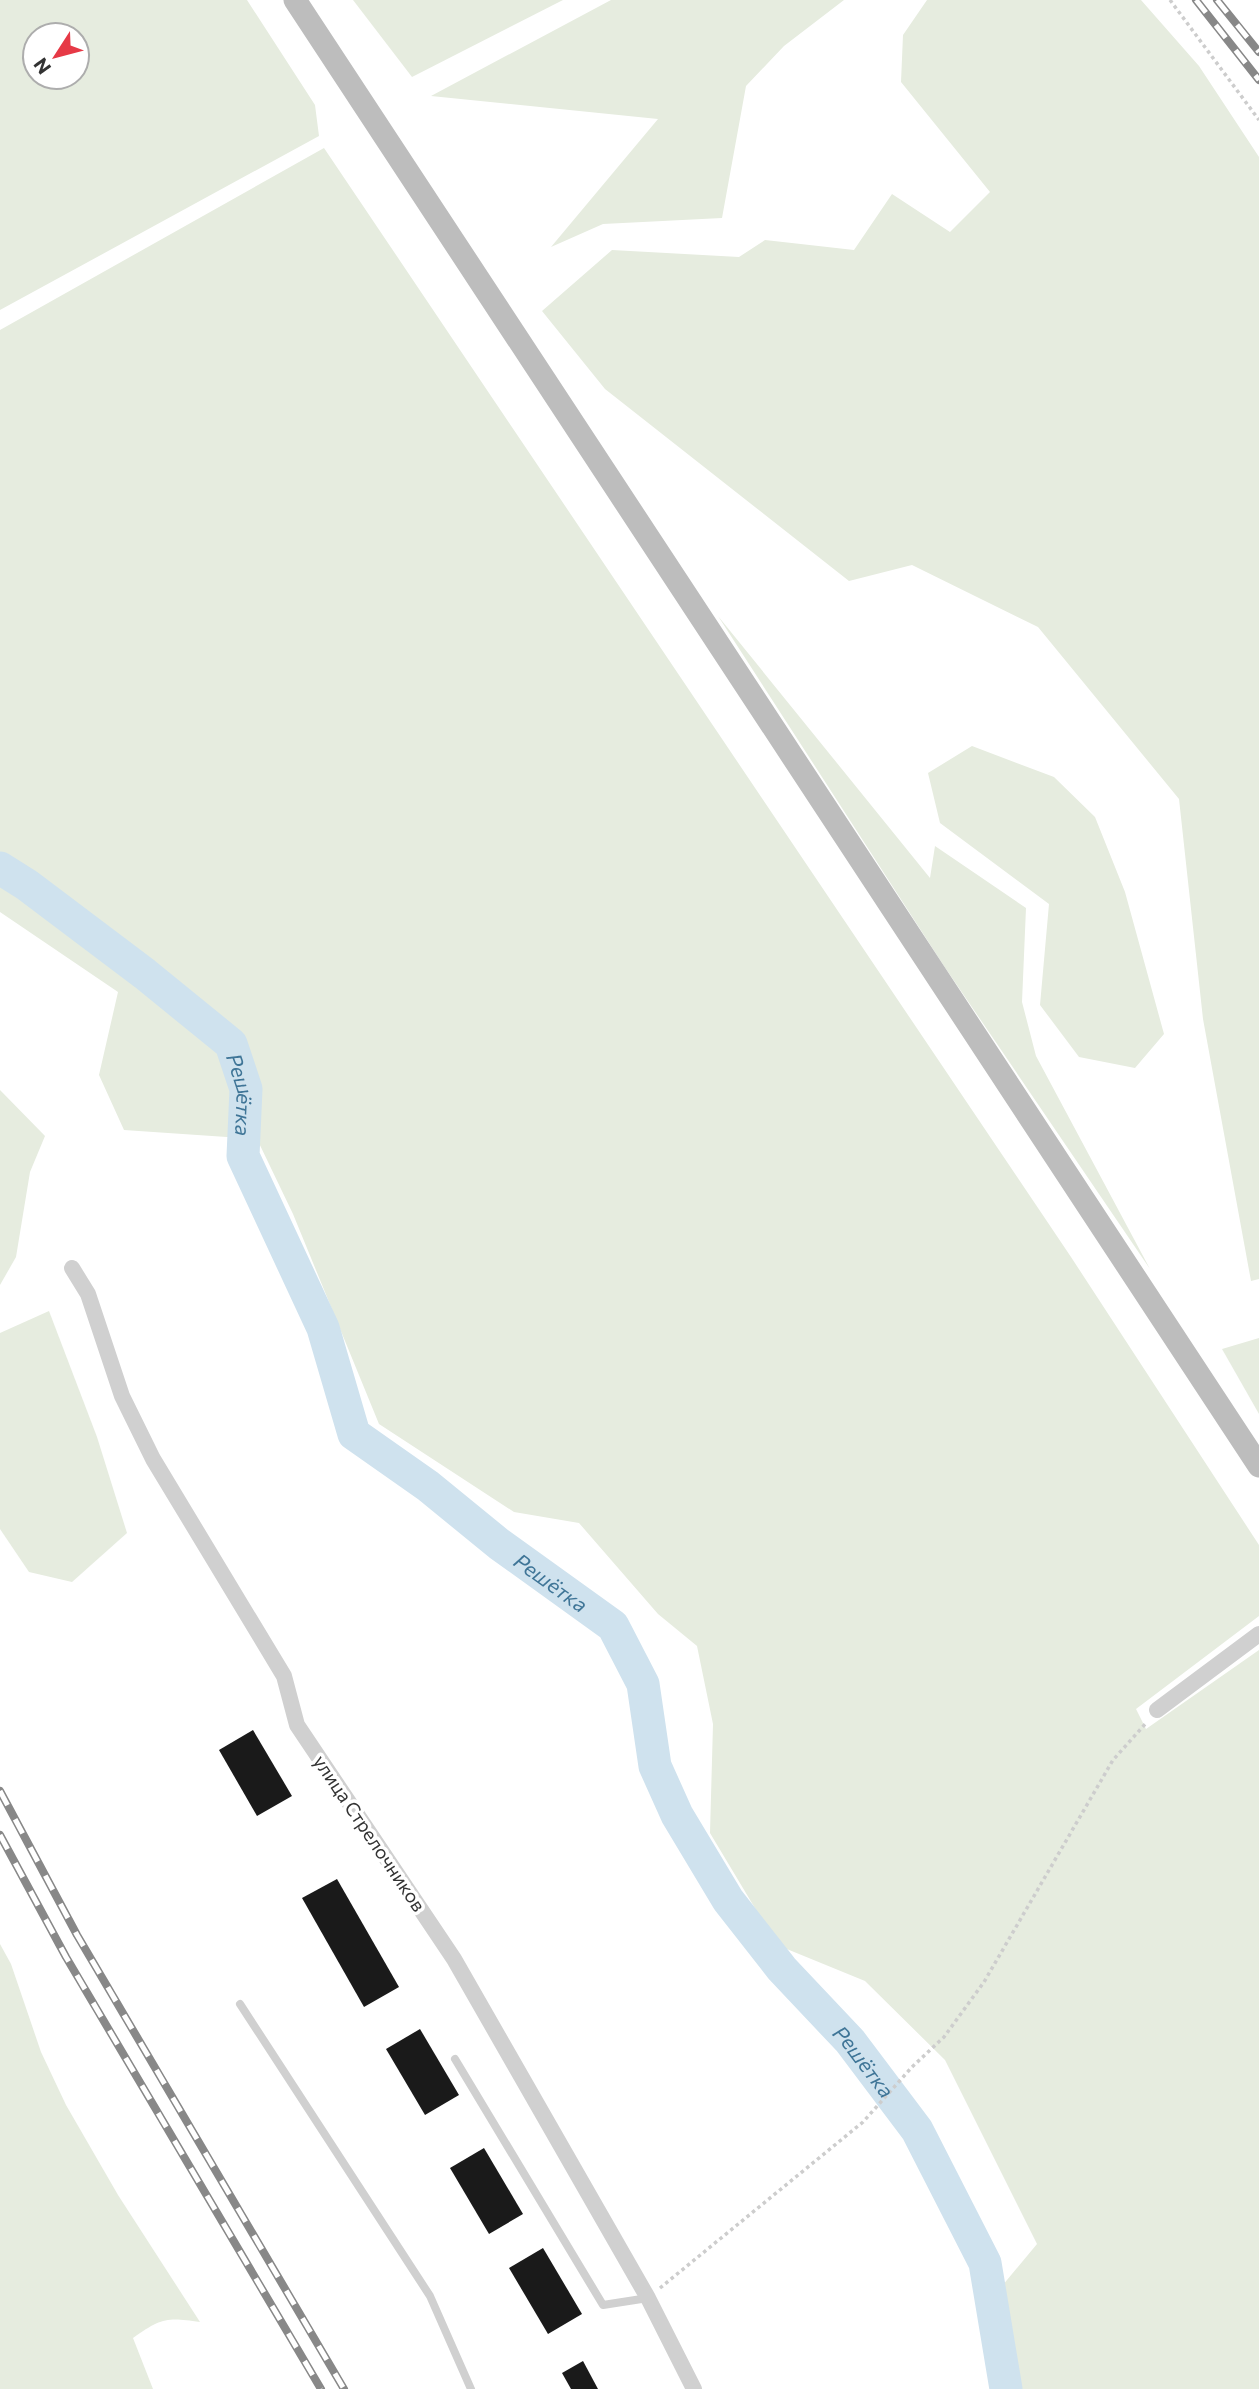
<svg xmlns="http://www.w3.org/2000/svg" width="1259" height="2389" viewBox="0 0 1259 2389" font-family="Commissioner,sans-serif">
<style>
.green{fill:#e6ecdf;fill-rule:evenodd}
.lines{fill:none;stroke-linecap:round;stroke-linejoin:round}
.river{stroke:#cfe2ee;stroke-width:33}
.building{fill:#1a1a1a}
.path{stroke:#cdcdcd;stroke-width:3.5;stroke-dasharray:3.5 3.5;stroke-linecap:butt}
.lane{stroke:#d0d0d0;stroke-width:8}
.street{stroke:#d0d0d0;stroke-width:16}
.secondary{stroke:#bdbdbd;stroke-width:23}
.rail-casing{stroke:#888;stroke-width:8}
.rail{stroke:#fff;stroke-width:5;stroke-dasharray:16;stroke-linecap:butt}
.labels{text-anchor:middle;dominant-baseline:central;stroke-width:7;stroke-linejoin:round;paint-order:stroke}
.street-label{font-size:19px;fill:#333;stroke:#fff}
.water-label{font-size:21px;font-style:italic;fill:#3f7597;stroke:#fff}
</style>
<rect width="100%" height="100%" fill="#fff"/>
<g class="green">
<path d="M 0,0 L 247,0 L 315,105 L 319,136 L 0,310 ZM 35,35 L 77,35 L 77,77 L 35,77 Z"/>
<path d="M 353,0 L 563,0 L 412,77 Z"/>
<path d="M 611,0 L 844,0 L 784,46 L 746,86 L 722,218 L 603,224 L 551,247 L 658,119 L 431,96 Z"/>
<path d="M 927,0 L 1141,0 L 1199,66 L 1259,157 L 1259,1279 L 1251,1281 L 1203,1019 L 1179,799 L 1038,627 L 912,565 L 849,581 L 605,389 L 542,311 L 612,250 L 739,257 L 765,240 L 854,250 L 892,194 L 950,232 L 990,192 L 901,82 L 903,35 Z"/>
<path d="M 324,148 L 1071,1257 L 1259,1545 L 1259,1616 L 1136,1709 L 1146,1729 L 1259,1650 L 1259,2389 L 1015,2389 L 997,2292 L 1037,2244 L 945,2060 L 865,1981 L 777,1945 L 710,1833 L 713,1724 L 697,1646 L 658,1614 L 579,1523 L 514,1512 L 379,1424 L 293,1214 L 257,1139 L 124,1130 L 99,1075 L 118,992 L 0,912 L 0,330 Z"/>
<path d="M 718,616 L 930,878 L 935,846 L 1026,908 L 1022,1002 L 1036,1056 L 1150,1269 L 944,966 Z"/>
<path d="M 972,746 L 1054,777 L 1095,817 L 1125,892 L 1164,1034 L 1135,1068 L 1079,1057 L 1040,1005 L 1049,904 L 940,823 L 928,773 Z"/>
<path d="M 0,1090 L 45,1136 L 30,1172 L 16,1257 L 0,1285 Z"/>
<path d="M 49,1311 L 97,1437 L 127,1533 L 72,1582 L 29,1572 L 0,1529 L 0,1333 Z"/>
<path d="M 1259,1338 L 1259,1414 L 1222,1349 Z"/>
<path d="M 0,1944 L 11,1964 L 41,2052 L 66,2105 L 118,2195 L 200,2322 C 167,2317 161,2318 133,2338 L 153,2389 L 0,2389 Z"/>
</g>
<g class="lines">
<path class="river" id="s1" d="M 0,868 L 27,885 L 145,974 L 231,1044 L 246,1089 L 243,1156 L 323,1328 L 354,1434 L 428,1486 L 499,1544 L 613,1626 L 643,1684 L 655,1766 L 677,1815 L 728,1900 L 782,1969 L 850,2041 L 917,2130 L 985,2263 L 1006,2389"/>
</g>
<g class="building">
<path d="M 253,1730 L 292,1796 L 257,1816 L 219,1750 Z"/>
<path d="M 337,1879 L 399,1987 L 364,2007 L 302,1898 Z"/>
<path d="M 420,2029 L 459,2095 L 425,2115 L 386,2049 Z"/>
<path d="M 484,2148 L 523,2214 L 489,2234 L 450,2168 Z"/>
<path d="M 543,2248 L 582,2314 L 548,2334 L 509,2268 Z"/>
<path d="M 583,2361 L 598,2389 L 571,2389 L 562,2373 Z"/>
</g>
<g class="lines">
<g class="path">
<path d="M 1170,0 L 1259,120"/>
<path d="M 660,2288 L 863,2122 L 912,2067 L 944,2037 L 984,1982 L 1113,1760 L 1147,1722"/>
</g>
<g class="lane">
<path d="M 240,2004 L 430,2296 L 471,2389"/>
<path d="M 455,2059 L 603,2305 L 648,2298"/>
</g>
<g class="street">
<path d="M 72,1268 L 88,1294 L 122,1396 L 153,1459 L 284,1676 L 297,1725 L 454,1959 L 648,2298 L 694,2389"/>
<path d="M 1157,1710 L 1259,1634"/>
</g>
<path class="secondary" d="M 295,0 L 1259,1466"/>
<g class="rail-casing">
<g id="rail">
<path d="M 1196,0 L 1259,80"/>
<path d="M 1217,0 L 1259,52"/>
<path d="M 0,1791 L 77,1935 L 344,2389"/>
<path d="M 0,1835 L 66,1957 L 321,2389"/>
</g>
</g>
<use href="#rail" class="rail"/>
</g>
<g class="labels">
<g class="street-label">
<text transform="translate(370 1833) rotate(56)">улица Стрелочников</text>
</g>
<g class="water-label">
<text stroke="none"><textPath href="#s1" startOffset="343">Решётка</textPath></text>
<text stroke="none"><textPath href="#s1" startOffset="952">Решётка</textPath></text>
<text stroke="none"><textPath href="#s1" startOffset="1540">Решётка</textPath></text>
</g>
</g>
<g transform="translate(56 56) rotate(234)"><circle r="33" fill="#ffffff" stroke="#adadad" stroke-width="2"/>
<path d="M0-5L12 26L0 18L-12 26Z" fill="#e63946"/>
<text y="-10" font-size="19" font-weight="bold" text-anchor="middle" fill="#333333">N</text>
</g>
</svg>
